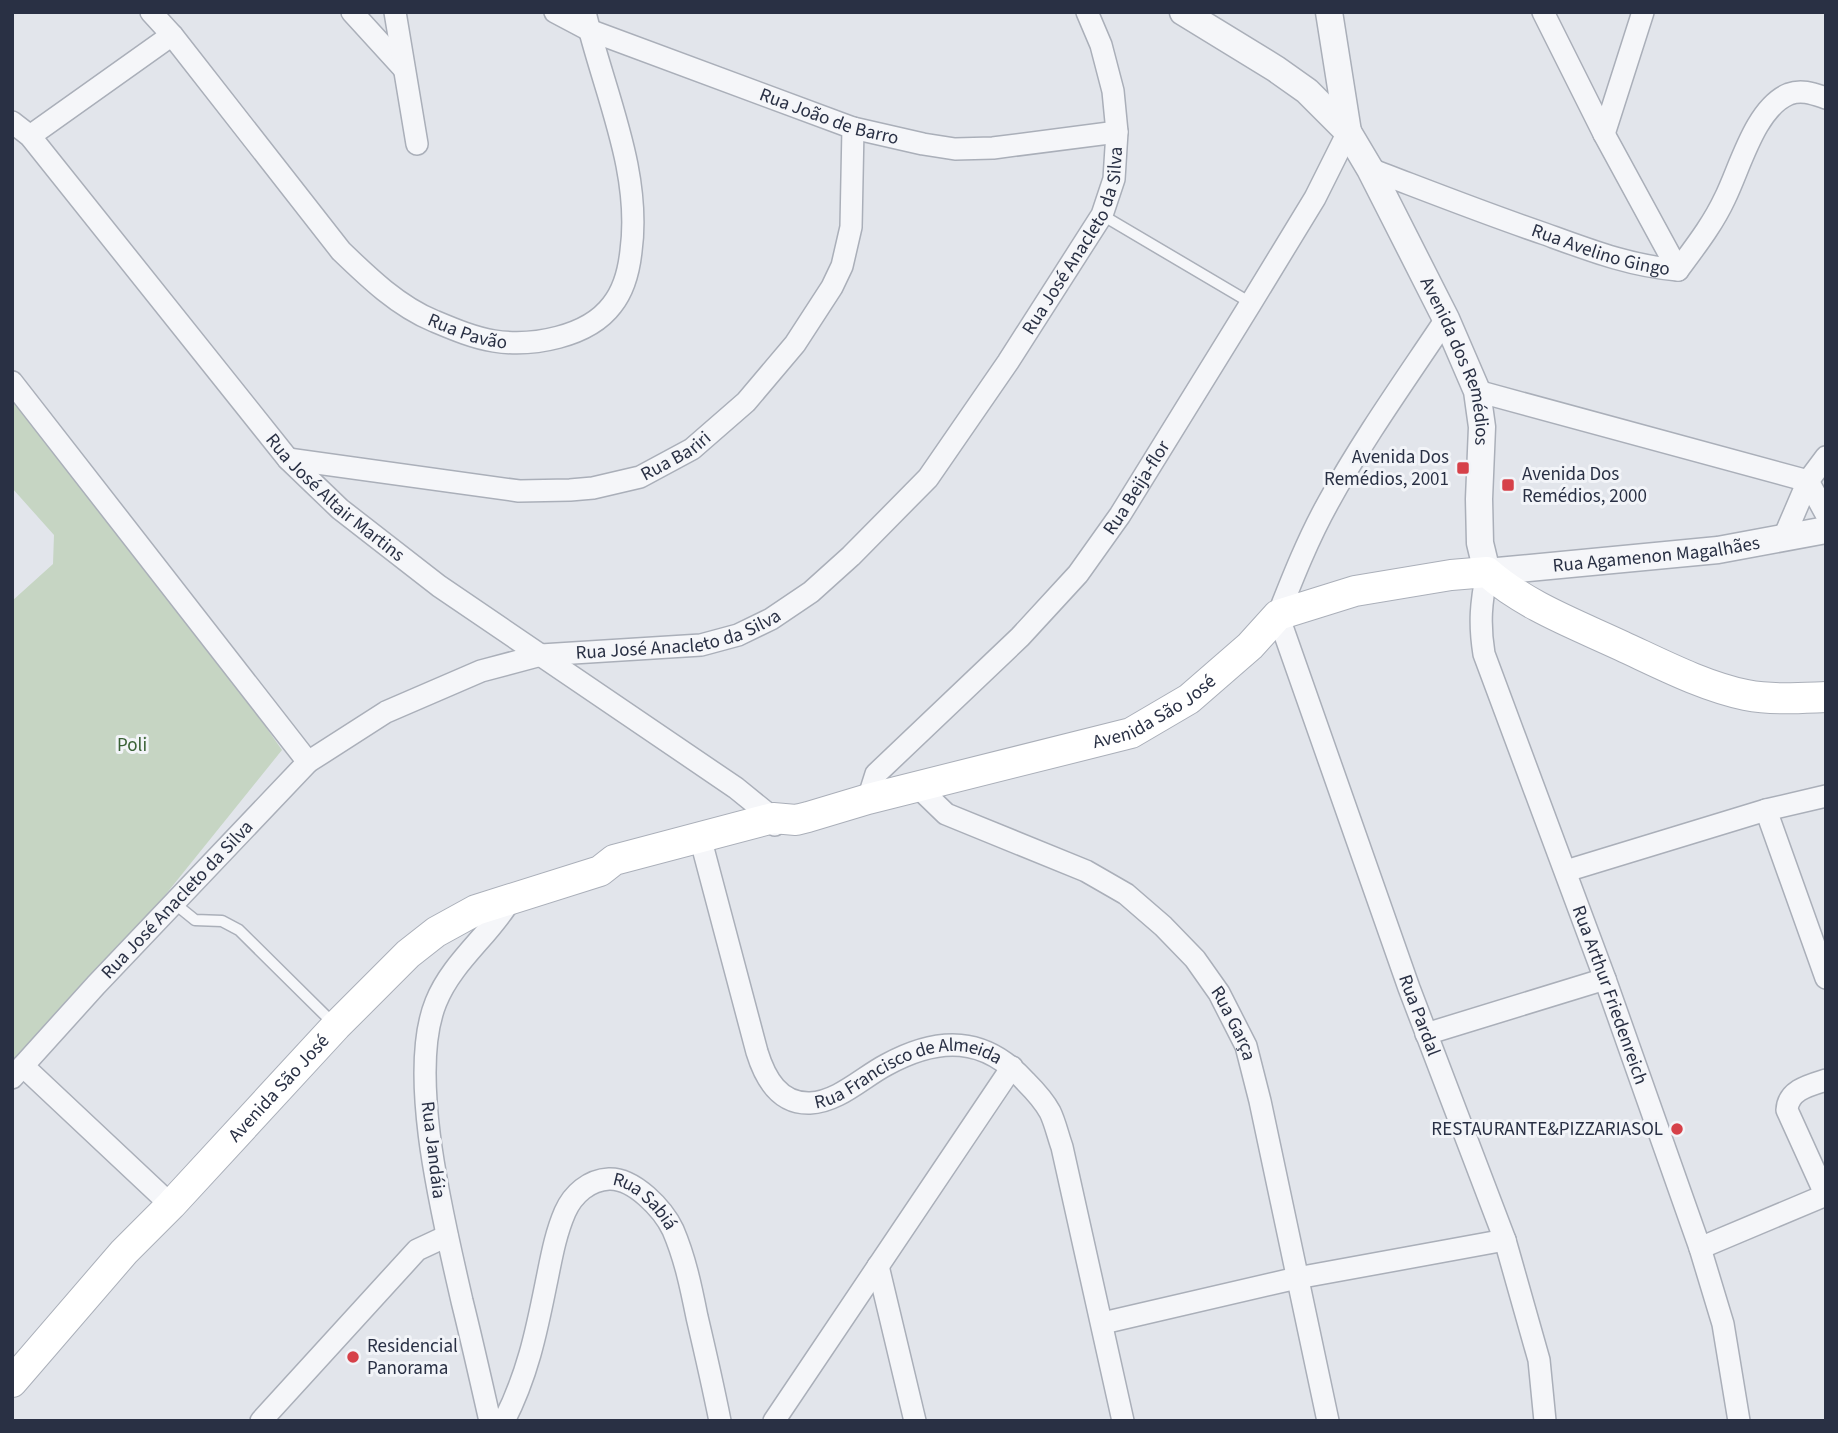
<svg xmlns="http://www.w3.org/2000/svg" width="1838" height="1433" viewBox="0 0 1838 1433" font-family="'Source Sans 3',sans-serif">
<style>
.green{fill:#c6d5c3}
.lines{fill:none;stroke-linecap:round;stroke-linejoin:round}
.service-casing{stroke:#aaafb9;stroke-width:13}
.minor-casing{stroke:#aaafb9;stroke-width:24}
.tertiary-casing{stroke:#aaafb9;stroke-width:29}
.secondary-casing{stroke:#aaafb9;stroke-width:32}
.service{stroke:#f5f6f9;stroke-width:10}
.minor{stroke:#f5f6f9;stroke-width:21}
.tertiary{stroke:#f5f6f9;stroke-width:26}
.secondary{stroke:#fff;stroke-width:30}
.poi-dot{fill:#d64149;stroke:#f2f4f8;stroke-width:2.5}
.labels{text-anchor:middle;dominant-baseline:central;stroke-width:6;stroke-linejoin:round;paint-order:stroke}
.street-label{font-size:19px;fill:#293044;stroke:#f2f4f8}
.poi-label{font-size:19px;fill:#293044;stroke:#f2f4f8;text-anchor:end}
.park-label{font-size:19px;fill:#396135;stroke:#f2f4f8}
</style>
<rect width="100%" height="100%" fill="#e2e5eb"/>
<path class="green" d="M 12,400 L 127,529 L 282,750 L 63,1022 L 12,1066 L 12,601 L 53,564 L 54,535 L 12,488 Z"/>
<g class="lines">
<g class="service-casing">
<g id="service">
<path d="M 1102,215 L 1251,303"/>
<path d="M 174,903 L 195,920 L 222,921 L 239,930 L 334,1024"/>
</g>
</g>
<g class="minor-casing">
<g id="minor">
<path id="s1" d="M 151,12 L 172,35 L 341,251 C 369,278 398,306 434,321 C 453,329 474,338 494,341 C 532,347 588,337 612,305 C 624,290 629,270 631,251 C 642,170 603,90 585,12"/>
<path d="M 352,12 L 404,69"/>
<path d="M 395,12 L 417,144"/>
<path id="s2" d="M 555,12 L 589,30 L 853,128 L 923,144 L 955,149 L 993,148 L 1117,132"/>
<path d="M 1543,12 L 1604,134 L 1678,270"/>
<path id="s3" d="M 12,122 L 30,136 L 288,459 L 340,509 L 439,586 L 736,788 L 773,818 L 775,825"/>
<path d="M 1604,134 L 1643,12"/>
<path d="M 30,136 L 172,35"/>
<path id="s4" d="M 1370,169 C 1428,191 1486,214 1545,234 C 1589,250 1630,266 1678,270 C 1695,247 1713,224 1725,198 C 1740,168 1755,108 1789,94 C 1802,89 1814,94 1826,98"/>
<path id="s5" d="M 1446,319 C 1406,379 1363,439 1328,503 C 1308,539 1293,577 1278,615 L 1409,988 L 1505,1240 L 1539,1360 L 1545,1421"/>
<path d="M 12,382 L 308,762"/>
<path d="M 1477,391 L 1808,481"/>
<path id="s6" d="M 288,459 L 519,491 L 570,490 L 593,488 L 640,477 L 692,449 L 746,402 L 795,344 L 832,287 L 842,266 L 851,227 L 853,128"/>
<path d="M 1808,481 L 1826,514"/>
<path d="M 1784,537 L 1808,481 L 1826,457"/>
<path id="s7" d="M 1487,572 C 1481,603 1479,623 1484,654 L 1605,979 L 1700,1248 L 1723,1324 L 1739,1421"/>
<path id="s8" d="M 917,786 L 946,814 L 1086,871 L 1126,894 L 1163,926 L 1195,959 L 1219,993 L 1246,1046 L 1260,1101 L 1328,1421"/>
<path id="s9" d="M 868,799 L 876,774 L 1020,637 L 1078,574 L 1120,515 L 1251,303 L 1315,198 L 1348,132"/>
<path d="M 1766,810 L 1826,978"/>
<path id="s10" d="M 700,837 L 757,1052 C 765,1078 779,1104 810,1103 C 838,1102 863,1077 886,1065 C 939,1036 985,1036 1026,1082 C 1035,1091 1044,1101 1050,1112 C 1055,1122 1058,1136 1062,1147 L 1123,1421"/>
<path d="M 1566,871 L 1766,810 L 1826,796"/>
<path d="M 1426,1034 L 1605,979"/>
<path d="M 23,1066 L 171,1205"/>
<path id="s11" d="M 12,1078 L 96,985 L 308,762 L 386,712 L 481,671 L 541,655 L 701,645 L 738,635 L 771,619 L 811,592 L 851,556 L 928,478 L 1008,362 L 1102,215 L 1114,179 L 1117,132 L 1113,91 L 1101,45 L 1087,12"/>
<path d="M 1826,1080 C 1810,1085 1788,1090 1787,1110 L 1826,1196"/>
<path d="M 1700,1248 L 1826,1195"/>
<path d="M 878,1266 L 915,1421"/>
<path d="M 1103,1323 L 1297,1278 L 1505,1240"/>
<path d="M 261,1421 L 417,1250 L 447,1236"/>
<path d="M 490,1421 C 481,1381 472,1341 462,1301 C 445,1225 406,1075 436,1002 C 452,962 489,936 511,899"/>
<path id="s12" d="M 504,1421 C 527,1376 536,1334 546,1284 C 551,1260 555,1235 565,1212 C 573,1194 589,1180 609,1179 C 634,1178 663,1209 673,1230 C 685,1258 691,1287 697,1317 C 705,1351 713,1386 720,1421"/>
<path d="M 774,1421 L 1012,1067"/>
</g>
</g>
<g class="tertiary-casing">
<g id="tertiary">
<path id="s13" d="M 1183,12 L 1276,69 L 1307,91 L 1348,132 L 1370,169 L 1446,319 L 1477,391 L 1482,427 L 1479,499 L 1480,543 L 1487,572 L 1718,550 L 1826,530"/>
<path d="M 1329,12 L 1348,132"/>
</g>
</g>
<g class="secondary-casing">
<g id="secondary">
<path id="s14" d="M 12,1382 L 124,1252 L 171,1205 L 336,1026 L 408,954 L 436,932 L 476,910 L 600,871 L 614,860 L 773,818 L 796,820 L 808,817 L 868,799 L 1131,733 L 1189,699 L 1250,646 L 1278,615 L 1355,591 L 1451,575 L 1487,572 C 1526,606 1575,624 1622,646 C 1661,664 1703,686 1746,695 C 1772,700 1799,698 1826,697"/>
</g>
</g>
<use href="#service" class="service"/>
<use href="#minor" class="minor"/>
<use href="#tertiary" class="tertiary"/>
<use href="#secondary" class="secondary"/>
</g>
<g class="poi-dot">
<rect x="1456" y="461" width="14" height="14" rx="3.5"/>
<rect x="1501" y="478" width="14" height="14" rx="3.5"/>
<circle cx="1677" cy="1129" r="7"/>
<circle cx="353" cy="1357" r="7"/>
</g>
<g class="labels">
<g class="street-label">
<text stroke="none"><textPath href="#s2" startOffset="294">Rua João de Barro</textPath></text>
<text stroke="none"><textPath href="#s11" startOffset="1419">Rua José Anacleto da Silva</textPath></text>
<text stroke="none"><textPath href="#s4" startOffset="245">Rua Avelino Gingo</textPath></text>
<text stroke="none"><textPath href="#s1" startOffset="458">Rua Pavão</textPath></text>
<text stroke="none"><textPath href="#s13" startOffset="460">Avenida dos Remédios</textPath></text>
<text stroke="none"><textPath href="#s6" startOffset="397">Rua Bariri</textPath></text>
<text stroke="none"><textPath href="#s9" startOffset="415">Rua Beija-flor</textPath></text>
<text stroke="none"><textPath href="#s3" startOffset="497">Rua José Altair Martins</textPath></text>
<text stroke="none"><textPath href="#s13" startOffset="847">Rua Agamenon Magalhães</textPath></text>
<text stroke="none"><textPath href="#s11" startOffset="831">Rua José Anacleto da Silva</textPath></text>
<text stroke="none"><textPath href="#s14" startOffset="1376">Avenida São José</textPath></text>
<text stroke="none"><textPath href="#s11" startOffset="243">Rua José Anacleto da Silva</textPath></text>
<text stroke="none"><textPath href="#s7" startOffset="446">Rua Arthur Friedenreich</textPath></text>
<text stroke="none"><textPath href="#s5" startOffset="766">Rua Pardal</textPath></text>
<text stroke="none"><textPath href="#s8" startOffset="408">Rua Garça</textPath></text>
<text stroke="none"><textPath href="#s10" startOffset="408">Rua Francisco de Almeida</textPath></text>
<text stroke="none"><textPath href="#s14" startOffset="397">Avenida São José</textPath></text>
<text transform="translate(433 1150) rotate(83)">Rua Jandáia</text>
<text stroke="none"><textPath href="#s12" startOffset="320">Rua Sabiá</textPath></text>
</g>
<g class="poi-label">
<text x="1449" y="457">Avenida Dos<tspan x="1449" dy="22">Remédios, 2001</tspan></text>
<text x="1522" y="474" text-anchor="start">Avenida Dos<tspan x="1522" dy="22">Remédios, 2000</tspan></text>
<text x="1663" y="1129">RESTAURANTE&amp;PIZZARIASOL</text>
<text x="367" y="1346" text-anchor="start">Residencial<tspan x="367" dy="22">Panorama</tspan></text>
</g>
<g class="park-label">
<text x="132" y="745">Poli</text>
</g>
</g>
<rect width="1838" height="1433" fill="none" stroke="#293044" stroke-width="28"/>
</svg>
